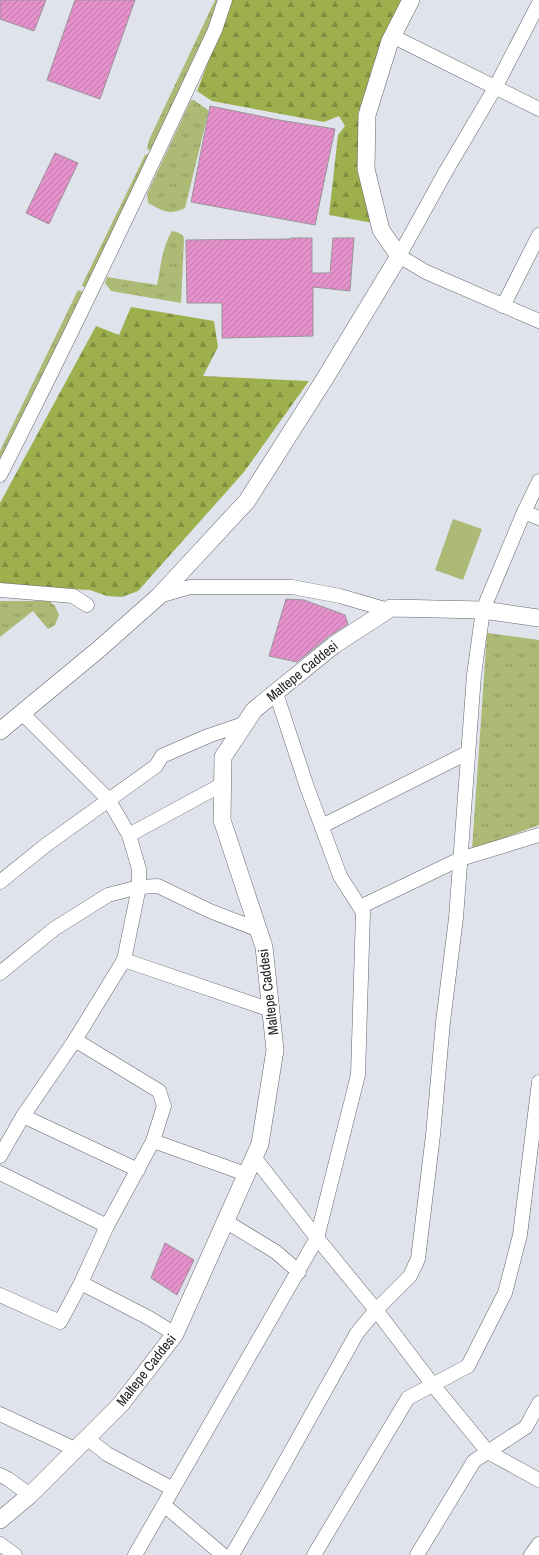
<svg xmlns="http://www.w3.org/2000/svg" width="539" height="1555" viewBox="0 0 539 1555" font-family="'Archivo Narrow',sans-serif">
<style>
.grass{fill:url(#grass-tufts)}
.forest{fill:url(#forest-firs)}
.pitch{fill:#acba76}
.building{fill:url(#building-hatch);stroke:#9b9398}
.lines{fill:none;stroke-linecap:round;stroke-linejoin:round}
.minor-casing{stroke:#63666e;stroke-width:15}
.tertiary-casing{stroke:#63666e;stroke-width:18}
.minor{stroke:#fff;stroke-width:14}
.tertiary{stroke:#fff;stroke-width:17}
.labels{text-anchor:middle;dominant-baseline:central;stroke-width:3;stroke-linejoin:round;paint-order:stroke}
.street-label{font-size:14px;fill:#242529;stroke:#fff}
</style>
<defs>
<pattern id="grass-tufts" width="24" height="20" patternUnits="userSpaceOnUse"><rect width="24" height="20" fill="#acba76"/><path d="M3 7l-1-3M5 7V3M7 7l1-3M15 17l-1-3M17 17v-4M19 17l1-3" fill="none" stroke="#8c9761"/></pattern>
<pattern id="forest-firs" width="22" height="20" patternUnits="userSpaceOnUse"><rect width="22" height="20" fill="#9eb04e"/><path d="M5 1l3.5 6h-7zM16 11l3.5 6h-7z" fill="#818f41"/></pattern>
<pattern id="building-hatch" width="6" height="6" patternUnits="userSpaceOnUse"><rect width="6" height="6" fill="#e591cc"/><path d="M-1 1l2-2M0 6l6-6M5 7l2-2" fill="none" stroke="#b976a6"/></pattern>
</defs>
<rect width="100%" height="100%" fill="#e0e3ec"/>
<g class="grass">
<path d="M 215,0 L 222,0 L 154,152 L 147,149 L 149,140 Z"/>
<path d="M 191,100 L 194,100 L 208,110 L 208,114 L 185,208 C 169,216 163,211 148,203 L 147,194 Z"/>
<path d="M 149,154 L 85,288 L 82,285 L 145,155 Z"/>
<path d="M 172,231 C 177,232 183,233 184,239 L 181,303 L 111,291 L 105,283 L 107,277 L 157,285 C 161,266 162,247 172,231 Z"/>
<path d="M 78,290 L 85,293 L 0,466 L 0,451 Z"/>
<path d="M 0,601 L 49,601 L 55,606 L 59,615 L 55,625 L 48,629 L 33,611 L 0,637 Z"/>
<path d="M 487,633 L 539,640 L 539,825 L 472,850 Z"/>
</g>
<g class="forest">
<path d="M 232,0 L 402,0 L 373,65 L 360,113 L 373,223 L 329,215 L 338,135 L 345,126 L 339,116 L 324,122 L 212,101 L 197,91 Z"/>
<path d="M 131,307 L 214,321 L 218,347 L 203,376 L 309,381 L 244,472 L 138,591 L 122,597 L 107,596 L 90,590 L 0,586 L 0,503 L 96,326 L 119,335 Z"/>
</g>
<path class="pitch" d="M 453,519 L 482,529 L 463,580 L 435,570 Z"/>
<g class="building">
<path d="M 0,0 L 46,0 L 34,31 L 0,19 Z"/>
<path d="M 75,0 L 135,0 L 100,99 L 47,80 Z"/>
<path d="M 210,106 L 279,120 L 335,129 L 315,225 L 191,202 Z"/>
<path d="M 55,153 L 78,163 L 49,224 L 26,213 Z"/>
<path d="M 291,238 L 312,238 L 312,273 L 330,273 L 333,238 L 354,238 L 350,291 L 313,287 L 313,336 L 222,338 L 222,303 L 187,303 L 186,240 L 291,239 Z"/>
<path d="M 286,599 L 304,600 L 345,615 L 348,624 L 328,637 L 297,662 L 269,656 Z"/>
<path d="M 165,1243 L 194,1260 L 177,1295 L 151,1278 Z"/>
</g>
<g class="lines">
<g class="minor-casing">
<g id="minor">
<path d="M 539,3 L 495,88 L 446,171 L 399,256 L 426,272 L 539,321"/>
<path d="M 392,36 L 539,109"/>
<path d="M 503,306 L 539,235"/>
<path d="M 0,475 C 75,328 145,179 215,30 L 225,0"/>
<path d="M 539,481 L 524,512 L 539,518"/>
<path d="M 0,590 L 73,596 L 87,605"/>
<path d="M 159,596 L 190,587 L 292,587 L 340,596 L 388,610"/>
<path d="M 322,826 L 467,753"/>
<path d="M 129,835 L 223,784"/>
<path d="M 0,882 L 46,845 L 156,766 L 162,756 L 208,736 L 246,723"/>
<path d="M 360,907 L 460,859 L 539,835"/>
<path d="M 124,960 L 271,1010"/>
<path d="M 0,973 L 54,929 L 108,895 L 139,887 L 158,886 L 210,911 L 259,930"/>
<path d="M 23,1116 L 138,1170"/>
<path d="M 153,1141 L 246,1174"/>
<path d="M 0,1156 L 23,1116 L 75,1040 L 124,960 L 139,887 L 139,869 L 129,835 L 108,799 L 22,713"/>
<path d="M 254,1157 L 317,1238 L 376,1310 L 433,1385 L 488,1452 L 539,1480"/>
<path d="M 0,1173 L 107,1226"/>
<path d="M 225,1221 L 276,1252 L 299,1272"/>
<path d="M 81,1283 L 149,1318 L 175,1334"/>
<path d="M 0,1295 L 60,1322 L 81,1283 L 107,1226 L 153,1141 L 164,1106 L 159,1091 L 75,1040"/>
<path d="M 0,1414 L 75,1449"/>
<path d="M 87,1438 L 107,1454 L 173,1489"/>
<path d="M 0,1475 L 8,1479 L 30,1495"/>
<path d="M 164,1505 L 223,1555"/>
<path d="M 0,1544 L 15,1555"/>
<path d="M 135,1555 L 317,1238 L 358,1075 L 363,912 L 340,876 L 307,787 L 276,693"/>
<path d="M 232,1555 L 265,1498 L 357,1333 L 376,1310 L 410,1276 L 418,1259 L 433,1135 L 443,1022 L 456,918 L 474,675 L 483,610 L 524,512"/>
<path d="M 314,1555 L 408,1398 L 468,1366 L 505,1293 L 520,1235 L 539,1082"/>
<path d="M 417,1555 L 474,1461 L 526,1427 L 539,1403"/>
<path d="M 531,1555 L 539,1544"/>
</g>
</g>
<g class="tertiary-casing">
<g id="tertiary">
<path d="M 0,731 L 98,650 L 159,596 L 247,501 L 324,380 L 399,256 L 381,230 L 366,169 L 367,115 L 390,41 L 411,0"/>
<path d="M 0,1520 L 30,1495 L 121,1404 L 175,1334 L 260,1144 L 275,1050 L 264,947 L 222,820 L 223,757 L 254,710 L 334,645 L 391,608 L 483,610 L 539,618"/>
</g>
</g>
<use href="#minor" class="minor"/>
<use href="#tertiary" class="tertiary"/>
</g>
<g class="labels">
<g class="street-label">
<text transform="translate(302 671) rotate(-39)">Maltepe Caddesi</text>
<text transform="translate(268 992) rotate(-97)">Maltepe Caddesi</text>
<text transform="translate(146 1370) rotate(-52)">Maltepe Caddesi</text>
</g>
</g>
</svg>
